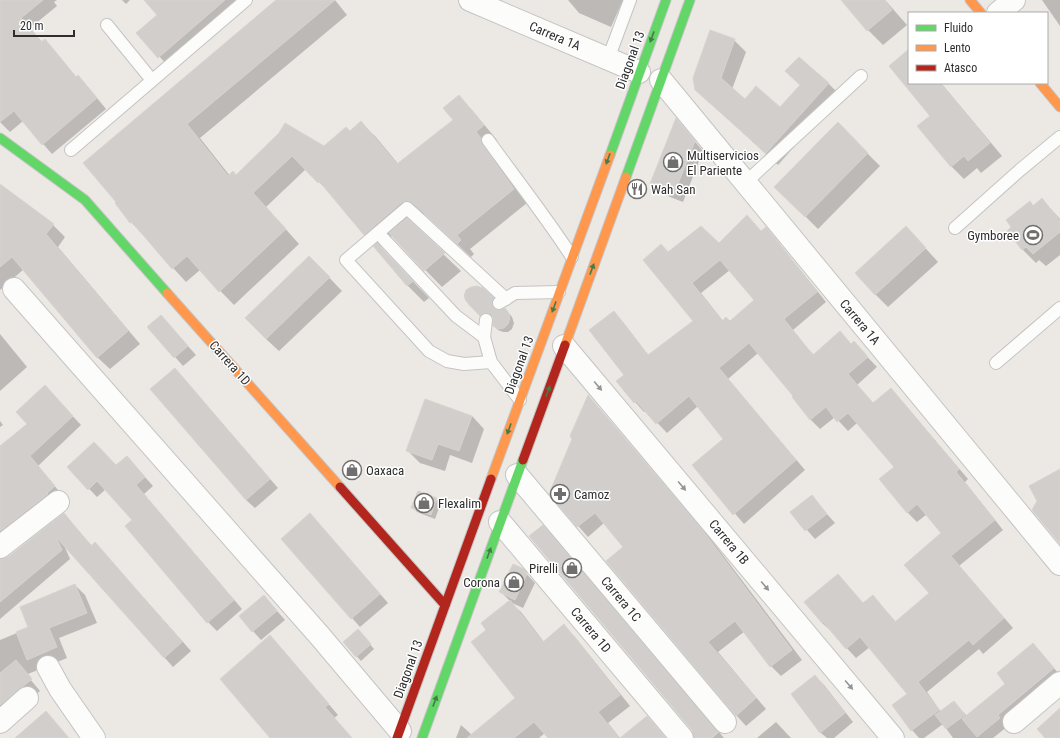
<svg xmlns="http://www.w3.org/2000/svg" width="1060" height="738" viewBox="0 0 1060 738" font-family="'Roboto Condensed',sans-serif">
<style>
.shadow{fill:#0003;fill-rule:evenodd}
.building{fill:#d1cecb;stroke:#d7d4d0;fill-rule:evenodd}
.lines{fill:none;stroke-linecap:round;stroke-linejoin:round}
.lane-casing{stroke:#c5c4c5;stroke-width:14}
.street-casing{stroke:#c5c4c5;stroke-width:24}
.fast-casing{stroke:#c5c4c5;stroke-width:11}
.slow-casing{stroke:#c5c4c5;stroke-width:11}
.jam-casing{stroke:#c5c4c5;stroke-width:11}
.lane{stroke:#fcfcfb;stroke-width:12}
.street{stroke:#fcfcfb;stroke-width:22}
.fast{stroke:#63d668;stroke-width:9}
.slow{stroke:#ff974d;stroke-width:9}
.jam{stroke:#b3261e;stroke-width:9}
.oneway{fill:#467a48}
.oneway2{fill:#959594}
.labels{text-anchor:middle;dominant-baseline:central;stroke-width:3;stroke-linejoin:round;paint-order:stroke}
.street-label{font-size:13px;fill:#2e2e2e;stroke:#fff}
.poi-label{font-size:13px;fill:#2e2e2e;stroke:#fff;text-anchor:start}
</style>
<rect width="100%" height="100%" fill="#ece8e4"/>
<g class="shadow">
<path d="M 0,0 L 57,0 L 54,2 L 57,6 L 30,28 L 42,42 L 45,41 L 54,50 L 77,78 L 78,77 L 88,87 L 106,109 L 52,154 L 23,121 L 10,132 L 0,122 Z"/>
<path d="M 122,0 L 130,0 L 126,4 Z"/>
<path d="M 145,0 L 242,0 L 169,67 L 138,33 L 158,15 Z"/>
<path d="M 278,0 L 335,0 L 347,15 L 200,138 L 230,176 L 236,176 L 279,133 L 324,147 L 350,132 L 361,123 L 375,136 L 399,165 L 454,120 L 459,96 L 472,110 L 497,140 L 489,146 L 527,203 L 470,249 L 474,254 L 471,257 L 427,216 L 423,214 L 416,216 L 409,222 L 461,271 L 442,287 L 392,236 L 380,247 L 429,298 L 424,302 L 407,285 L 376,246 L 365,234 L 332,195 L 306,169 L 266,207 L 299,244 L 234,305 L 200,270 L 186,282 L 131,222 L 116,203 Z"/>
<path d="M 568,0 L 623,0 L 611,27 L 579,13 Z"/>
<path d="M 842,0 L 885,0 L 907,25 L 883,45 L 868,30 Z"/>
<path d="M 1042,0 L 1060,0 L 1060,26 Z"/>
<path d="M 734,40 L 746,52 L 732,89 L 745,100 L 780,109 L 828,83 L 840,95 L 778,165 L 708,101 Z"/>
<path d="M 909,50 L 909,83 L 941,83 L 1002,156 L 981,173 L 977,168 L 964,179 L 952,167 L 918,127 L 931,116 L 890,66 Z"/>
<path d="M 676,119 L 703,151 L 683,202 L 660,193 L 651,184 Z"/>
<path d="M 838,124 L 880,166 L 818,229 L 776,187 Z"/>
<path d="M 0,186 L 53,225 L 65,237 L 58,247 L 140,344 L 110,369 L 97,357 L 24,269 L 0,290 Z"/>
<path d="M 1042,199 L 1060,219 L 1060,255 L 1046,266 L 1039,260 L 1036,263 L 1023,250 L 1008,231 L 1030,202 L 1034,206 Z"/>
<path d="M 766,228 L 775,238 L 826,302 L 793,330 L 809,350 L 814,355 L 840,332 L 852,345 L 854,343 L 877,367 L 857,385 L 874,404 L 900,399 L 968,479 L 965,482 L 1003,530 L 959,566 L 1013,628 L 983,654 L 979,649 L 927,692 L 941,712 L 954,702 L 967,716 L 1007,684 L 1033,644 L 1060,675 L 1008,726 L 993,738 L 953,738 L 943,724 L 924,738 L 919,738 L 912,730 L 909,694 L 870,647 L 856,658 L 832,632 L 822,623 L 838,575 L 863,604 L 873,596 L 896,622 L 930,594 L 943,533 L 927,514 L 917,522 L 908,513 L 880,479 L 895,467 L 857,423 L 848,431 L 835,417 L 820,429 L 810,419 L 794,396 L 758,353 L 728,379 L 805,470 L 744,524 L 693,465 L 724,439 L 698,406 L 667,433 L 646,411 L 644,412 L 635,402 L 625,375 L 614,312 L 623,322 L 649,356 L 694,321 L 669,253 L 719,244 L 761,232 ZM 730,270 L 756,300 L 730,322 L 723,321 L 701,293 Z"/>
<path d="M 919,241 L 938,262 L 888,307 L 875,294 Z"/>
<path d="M 322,270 L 342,291 L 279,351 L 266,339 Z"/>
<path d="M 483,289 L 497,303 L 495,308 L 496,310 L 499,312 L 505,309 L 512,317 L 514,323 L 512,329 L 508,332 L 503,332 L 498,330 L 494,326 L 494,317 L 491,316 L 485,319 L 469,305 L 465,296 Z"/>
<path d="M 161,316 L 196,355 L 183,366 L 149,327 Z"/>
<path d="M 0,334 L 27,367 L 0,391 Z"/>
<path d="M 183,378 L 278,488 L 255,508 L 246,500 Z"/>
<path d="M 54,396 L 81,425 L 38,466 L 63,496 L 0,548 L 0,447 L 28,424 Z"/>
<path d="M 589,397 L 598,407 L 710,538 L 802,660 L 781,676 L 771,666 L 745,631 L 718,652 L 766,709 L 746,726 L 736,715 L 624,547 L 604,523 L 588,537 L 550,494 L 573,439 Z"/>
<path d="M 472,416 L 484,429 L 472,463 L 450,455 L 445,471 L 420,463 L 407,450 Z"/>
<path d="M 0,421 L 3,425 L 0,427 Z"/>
<path d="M 127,457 L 153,486 L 144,494 L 242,609 L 217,631 L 208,622 L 133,520 L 106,489 L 97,497 L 68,467 L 117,467 Z"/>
<path d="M 811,496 L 835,523 L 815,539 L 791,512 Z"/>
<path d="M 436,499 L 441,503 L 435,519 L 417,512 L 413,508 Z"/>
<path d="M 64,514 L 92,546 L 104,553 L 191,651 L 173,667 L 64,545 L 70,559 L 0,619 L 0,560 L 8,558 Z"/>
<path d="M 318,523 L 388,603 L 360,627 L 282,539 Z"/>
<path d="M 543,526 L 554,537 L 717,731 L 709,738 L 695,738 L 692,729 Z"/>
<path d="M 523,570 L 535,583 L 523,608 L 510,602 L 521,612 L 544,642 L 564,626 L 575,637 L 630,706 L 608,723 L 620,738 L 549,738 L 545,733 L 539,738 L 456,738 L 461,725 L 472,735 L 517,698 L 487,630 L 510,601 L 501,592 Z"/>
<path d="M 75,585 L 85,595 L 97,623 L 59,638 L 67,658 L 28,674 L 31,677 L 30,679 L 40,691 L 0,723 L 0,640 L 29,628 Z"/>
<path d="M 264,596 L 285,620 L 261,640 L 253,631 Z"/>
<path d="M 362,635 L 374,649 L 361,661 L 344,642 Z"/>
<path d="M 280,647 L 338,715 L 334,718 L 352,738 L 271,738 Z"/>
<path d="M 815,676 L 824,685 L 853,722 L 834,738 L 827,738 L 821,733 L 792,694 Z"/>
<path d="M 776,722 L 791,738 L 757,738 Z"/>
<path d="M 719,732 L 724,738 L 712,738 Z"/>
</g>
<g class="building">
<path d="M 0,0 L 43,0 L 21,18 L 41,42 L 45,39 L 76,77 L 78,75 L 97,98 L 42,145 L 14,111 L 0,122 Z"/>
<path d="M 144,0 L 225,0 L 158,58 L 136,33 L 157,15 Z"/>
<path d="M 276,0 L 335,0 L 187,124 L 228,176 L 233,171 L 236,175 L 279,133 L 285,123 L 324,146 L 346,127 L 350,131 L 361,121 L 397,164 L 453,120 L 443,108 L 459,95 L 484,125 L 476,132 L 481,138 L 482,144 L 514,189 L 457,235 L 461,240 L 457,244 L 412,202 L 409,201 L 402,202 L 364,235 L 319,181 L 318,183 L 292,156 L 253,193 L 286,229 L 219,292 L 187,256 L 172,269 L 132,222 L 130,223 L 115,203 L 116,202 L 83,163 Z"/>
<path d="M 841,0 L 884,0 L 892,10 L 867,31 Z"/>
<path d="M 710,30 L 735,39 L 721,78 L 745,99 L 756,86 L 780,107 L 800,85 L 785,71 L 799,57 L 829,83 L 766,153 L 695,90 L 693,78 Z"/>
<path d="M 909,49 L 909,83 L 940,83 L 990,143 L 968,161 L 964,156 L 951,167 L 917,126 L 930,116 L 889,66 Z"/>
<path d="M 676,118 L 695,141 L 674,194 L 650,184 Z"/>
<path d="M 838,122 L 868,153 L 805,217 L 774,187 Z"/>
<path d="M 0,184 L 54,224 L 46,234 L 128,331 L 97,358 L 12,257 L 0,267 Z"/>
<path d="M 1042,198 L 1060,221 L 1060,232 L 1033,254 L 1026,247 L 1022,250 L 1007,231 L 1011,227 L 1006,220 L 1030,201 L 1033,206 Z"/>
<path d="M 747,215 L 761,231 L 766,227 L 817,292 L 784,319 L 800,339 L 813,355 L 840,331 L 851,344 L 854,341 L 868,357 L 848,374 L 873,403 L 891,388 L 959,469 L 956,472 L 995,520 L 951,556 L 1004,618 L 973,645 L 969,640 L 918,682 L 939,710 L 911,731 L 892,705 L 907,694 L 884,666 L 860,637 L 846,649 L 823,622 L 822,623 L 804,602 L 838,574 L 863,603 L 873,595 L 895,622 L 929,593 L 904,565 L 941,533 L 917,504 L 907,513 L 879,479 L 894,467 L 848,413 L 837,422 L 826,407 L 810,420 L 792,397 L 793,396 L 749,343 L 719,368 L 796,460 L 733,515 L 692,465 L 723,439 L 689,396 L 656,424 L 636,401 L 634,403 L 616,381 L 624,375 L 589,330 L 614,311 L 648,355 L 693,321 L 643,260 L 661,244 L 668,252 L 701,226 L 719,243 ZM 720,260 L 754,300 L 730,321 L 726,317 L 722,321 L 692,283 Z"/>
<path d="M 407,218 L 445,253 L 424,271 L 389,233 Z"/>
<path d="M 906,226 L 926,248 L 875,295 L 855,273 Z"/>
<path d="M 377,243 L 413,281 L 407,286 L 373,246 Z"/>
<path d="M 309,256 L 330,277 L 266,339 L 245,318 Z"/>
<path d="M 477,286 L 483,288 L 494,298 L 492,304 L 495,309 L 500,310 L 505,308 L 508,312 L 510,318 L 508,324 L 504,328 L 498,329 L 493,326 L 493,317 L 491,314 L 486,313 L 480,316 L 466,301 L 464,296 L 466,290 L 471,287 Z"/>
<path d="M 161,315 L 188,346 L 174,358 L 147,327 Z"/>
<path d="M 175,368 L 270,479 L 246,500 L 150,389 Z"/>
<path d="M 45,385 L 73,416 L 30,456 L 55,486 L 47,493 L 48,494 L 0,531 L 0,446 L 27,424 L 16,412 Z"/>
<path d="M 588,395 L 700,527 L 792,650 L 770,667 L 735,621 L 708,642 L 756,698 L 736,716 L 606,561 L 623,547 L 595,513 L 577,527 L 549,494 L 572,439 L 570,436 Z"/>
<path d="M 425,399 L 472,416 L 459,451 L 438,444 L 432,460 L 406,451 Z"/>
<path d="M 94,442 L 116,465 L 127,456 L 145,477 L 136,485 L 234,600 L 207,623 L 125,526 L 132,520 L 97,481 L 88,490 L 67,467 Z"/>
<path d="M 1060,469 L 1060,544 L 1032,510 L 1037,501 L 1029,486 Z"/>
<path d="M 418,491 L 437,498 L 431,515 L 411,508 Z"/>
<path d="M 812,495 L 827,514 L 805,531 L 790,512 Z"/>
<path d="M 64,513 L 91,546 L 95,542 L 182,642 L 164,658 L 56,537 L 62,550 L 0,602 L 0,559 L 8,557 Z"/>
<path d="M 310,513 L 380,594 L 351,619 L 281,539 Z"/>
<path d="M 543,525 L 718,732 L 711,738 L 694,738 L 692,730 L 529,536 Z"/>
<path d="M 513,564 L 524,569 L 527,574 L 515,600 L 499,592 Z"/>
<path d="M 75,584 L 87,613 L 49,628 L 57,647 L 27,660 L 16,632 L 28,627 L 20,607 Z"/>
<path d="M 264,595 L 277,611 L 252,632 L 239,616 Z"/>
<path d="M 510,600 L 543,642 L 564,624 L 620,695 L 598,712 L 619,738 L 548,738 L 534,722 L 514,738 L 467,738 L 515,698 L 471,642 L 486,630 L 481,623 Z"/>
<path d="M 358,629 L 371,644 L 356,657 L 343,642 Z"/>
<path d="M 270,635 L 329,704 L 325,707 L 352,738 L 270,738 L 220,679 Z"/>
<path d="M 1033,643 L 1054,668 L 998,715 L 1000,718 L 977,737 L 962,719 L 1005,684 L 997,673 Z"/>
<path d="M 16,660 L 32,679 L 0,705 L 0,673 Z"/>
<path d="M 815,675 L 845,713 L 820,733 L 791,694 Z"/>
<path d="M 954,701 L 965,715 L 946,729 L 935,715 Z"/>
<path d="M 1060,708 L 1060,738 L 1045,738 L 1037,729 Z"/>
<path d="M 46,711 L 69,738 L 15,738 Z"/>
<path d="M 647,716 L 666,738 L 620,738 Z"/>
</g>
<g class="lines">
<g class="lane-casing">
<g id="lane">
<path d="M 107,25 L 151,79"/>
<path d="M 608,59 L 630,0"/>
<path d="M 488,140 C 516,179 546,217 572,257"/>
<path d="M 71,150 L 246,0"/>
<path d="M 745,183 L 861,76"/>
<path d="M 955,228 L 1020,170 L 1060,137"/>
<path d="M 378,233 L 456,316 L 484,337"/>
<path d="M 499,303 L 515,293 L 559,292"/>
<path d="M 486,320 L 484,337 L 491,362 L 520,400"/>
<path d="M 491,362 L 464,364 L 447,361 L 429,351 L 346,260 L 407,208 L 506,299"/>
<path d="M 996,363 L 1060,308"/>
</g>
</g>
<g class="street-casing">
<g id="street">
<path d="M 470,0 L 639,72"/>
<path d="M 998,13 L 1014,0"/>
<path d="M 661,80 L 1060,564"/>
<path d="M 14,289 L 319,635 L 400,731"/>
<path d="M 564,346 L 893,738"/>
<path d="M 517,475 L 725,722"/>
<path d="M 500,522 L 682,738"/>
<path d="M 0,547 L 58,502"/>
<path d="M 48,667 L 60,689 L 94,738"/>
<path d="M 0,722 L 27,698"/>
<path d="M 1014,722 L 1060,683"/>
</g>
</g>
<g class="fast-casing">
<g id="fast">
<path d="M 0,138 L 85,200 L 167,293"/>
<path d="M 610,155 L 666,0"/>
<path d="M 626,177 L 690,0"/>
<path d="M 422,738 L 523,460"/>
</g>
</g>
<g class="slow-casing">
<g id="slow">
<path d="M 970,0 L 981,13"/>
<path d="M 1040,83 L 1060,107"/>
<path d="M 167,293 L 340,487"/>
<path d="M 565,345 L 626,177"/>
<path d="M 491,479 L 610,155"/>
</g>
</g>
<g class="jam-casing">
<g id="jam">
<path d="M 523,460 L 565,345"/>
<path d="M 340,487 L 445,605"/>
<path d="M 397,738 L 491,479"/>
</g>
</g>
<use href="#lane" class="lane"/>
<use href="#street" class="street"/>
<use href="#fast" class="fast"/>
<use href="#slow" class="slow"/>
<use href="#jam" class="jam"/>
</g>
<defs><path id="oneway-solid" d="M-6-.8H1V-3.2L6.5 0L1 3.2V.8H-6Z"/></defs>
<g class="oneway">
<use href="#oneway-solid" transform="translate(652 37) rotate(110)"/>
<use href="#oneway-solid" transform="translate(608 159) rotate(110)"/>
<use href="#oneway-solid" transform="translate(592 269) rotate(-70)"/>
<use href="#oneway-solid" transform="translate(554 307) rotate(110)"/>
<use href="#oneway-solid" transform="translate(548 391) rotate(-70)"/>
<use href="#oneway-solid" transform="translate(509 429) rotate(110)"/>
<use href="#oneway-solid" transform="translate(489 553) rotate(-70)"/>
<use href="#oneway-solid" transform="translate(435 701) rotate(-70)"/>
</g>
<g class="oneway2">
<use href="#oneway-solid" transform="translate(598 386) rotate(50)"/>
<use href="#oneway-solid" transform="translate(682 486) rotate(50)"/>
<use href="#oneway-solid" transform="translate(765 586) rotate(50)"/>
<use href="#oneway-solid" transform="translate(849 685) rotate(50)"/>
</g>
<defs>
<g id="shop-ring" transform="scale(1)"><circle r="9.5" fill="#fff" stroke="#706f6e" stroke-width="1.5"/><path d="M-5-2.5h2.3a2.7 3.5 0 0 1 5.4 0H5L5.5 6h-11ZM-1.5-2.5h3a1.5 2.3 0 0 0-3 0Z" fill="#706f6e"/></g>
<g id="restaurant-ring" transform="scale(1)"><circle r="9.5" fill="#fff" stroke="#706f6e" stroke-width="1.5"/><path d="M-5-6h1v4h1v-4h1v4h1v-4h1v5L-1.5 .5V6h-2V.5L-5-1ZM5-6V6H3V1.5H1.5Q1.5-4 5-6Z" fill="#706f6e"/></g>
<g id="stadium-ring" transform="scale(1)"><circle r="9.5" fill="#fff" stroke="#706f6e" stroke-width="1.5"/><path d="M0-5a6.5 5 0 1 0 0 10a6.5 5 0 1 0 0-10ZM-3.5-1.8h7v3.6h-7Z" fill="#706f6e"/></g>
<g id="pharmacy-ring" transform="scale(1)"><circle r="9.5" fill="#fff" stroke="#706f6e" stroke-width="1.5"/><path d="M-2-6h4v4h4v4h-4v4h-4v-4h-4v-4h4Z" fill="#706f6e"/></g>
</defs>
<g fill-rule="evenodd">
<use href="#shop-ring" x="673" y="162"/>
<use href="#restaurant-ring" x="637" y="189"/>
<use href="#stadium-ring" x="1033" y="235"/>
<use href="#shop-ring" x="352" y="470"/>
<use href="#pharmacy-ring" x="560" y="494"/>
<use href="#shop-ring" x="424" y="503"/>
<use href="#shop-ring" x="572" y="568"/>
<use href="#shop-ring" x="514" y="582"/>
</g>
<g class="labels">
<g class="street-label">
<text transform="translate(555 36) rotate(23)">Carrera 1A</text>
<text transform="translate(630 60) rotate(-70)">Diagonal 13</text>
<text transform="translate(860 322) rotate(50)">Carrera 1A</text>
<text transform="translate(230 363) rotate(48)">Carrera 1D</text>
<text transform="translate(519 365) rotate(-70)">Diagonal 13</text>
<text transform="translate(729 542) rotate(50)">Carrera 1B</text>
<text transform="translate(621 599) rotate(50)">Carrera 1C</text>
<text transform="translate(591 630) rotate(50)">Carrera 1D</text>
<text transform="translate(408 669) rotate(-70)">Diagonal 13</text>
</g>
<g class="poi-label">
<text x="687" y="155">Multiservicios<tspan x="687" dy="15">El Pariente</tspan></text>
<text x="651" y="189">Wah San</text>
<text x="1019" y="235" text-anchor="end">Gymboree</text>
<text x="366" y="470">Oaxaca</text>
<text x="574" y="494">Camoz</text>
<text x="438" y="503">Flexalim</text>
<text x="558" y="568" text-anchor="end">Pirelli</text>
<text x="500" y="582" text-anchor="end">Corona</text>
</g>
</g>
<rect x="908" y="12" width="140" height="72" fill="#ffffff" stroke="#ababab"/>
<rect x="916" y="25" width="20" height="6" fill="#63d668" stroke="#ababab"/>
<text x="944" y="32" font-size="12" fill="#2e2e2e">Fluido</text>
<rect x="916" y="45" width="20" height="6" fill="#ff974d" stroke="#ababab"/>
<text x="944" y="52" font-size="12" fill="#2e2e2e">Lento</text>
<rect x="916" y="65" width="20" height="6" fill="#b3261e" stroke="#ababab"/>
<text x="944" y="72" font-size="12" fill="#2e2e2e">Atasco</text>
<path d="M14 30v6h60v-6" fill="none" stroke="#2e2e2e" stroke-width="2"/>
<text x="20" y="30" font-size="12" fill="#2e2e2e" stroke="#ffffff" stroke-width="3" paint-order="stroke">20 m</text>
</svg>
